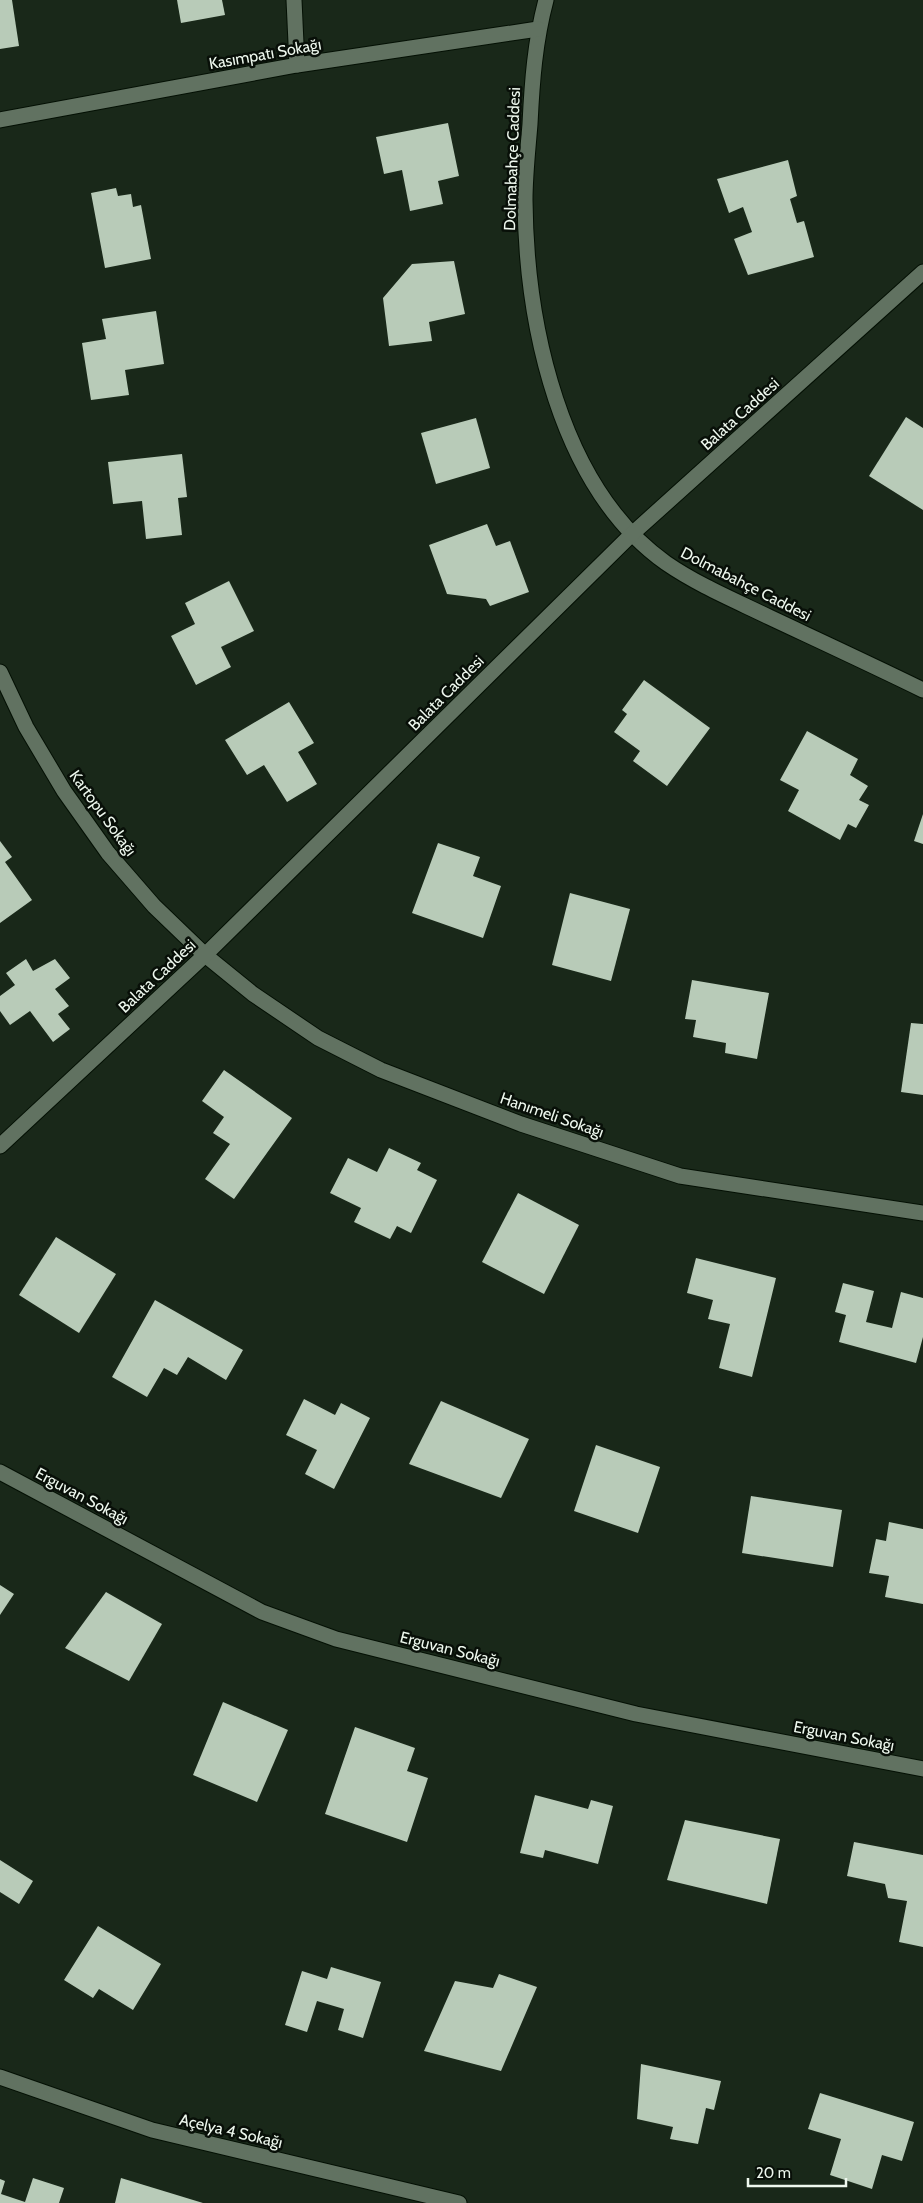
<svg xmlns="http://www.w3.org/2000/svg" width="923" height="2203" viewBox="0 0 923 2203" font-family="Cabin,sans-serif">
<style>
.building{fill:#b8cbb8}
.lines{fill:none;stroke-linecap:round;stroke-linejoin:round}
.street-casing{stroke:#041004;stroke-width:17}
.street{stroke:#617261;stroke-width:15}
.labels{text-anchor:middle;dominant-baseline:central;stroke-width:5;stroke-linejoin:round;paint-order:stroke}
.street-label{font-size:16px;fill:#eef8ee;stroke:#080f08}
</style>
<rect width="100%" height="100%" fill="#192819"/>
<g class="building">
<path d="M 0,0 L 12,0 L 19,46 L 0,49 Z"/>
<path d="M 177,0 L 222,0 L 225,15 L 181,23 Z"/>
<path d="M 448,123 L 459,176 L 438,181 L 443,204 L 410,211 L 402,170 L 384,174 L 376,137 Z"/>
<path d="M 788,160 L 797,196 L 790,199 L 797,223 L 804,221 L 814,257 L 748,275 L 734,239 L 752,232 L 743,207 L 729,213 L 717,179 Z"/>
<path d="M 116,188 L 118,196 L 131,194 L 133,207 L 141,205 L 151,259 L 105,268 L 91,193 Z"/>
<path d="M 454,261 L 465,314 L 429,322 L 432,341 L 389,346 L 383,298 L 412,264 Z"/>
<path d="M 156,311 L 164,364 L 125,370 L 129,395 L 91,400 L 82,343 L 106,339 L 102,319 Z"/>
<path d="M 906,417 L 923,428 L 923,510 L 869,476 Z"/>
<path d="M 476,418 L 490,468 L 436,484 L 421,433 Z"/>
<path d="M 182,454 L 187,497 L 178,498 L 182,535 L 146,539 L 142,501 L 113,504 L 108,462 Z"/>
<path d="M 487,524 L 496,546 L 510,541 L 529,592 L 490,606 L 486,599 L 447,594 L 429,545 Z"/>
<path d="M 229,581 L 254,631 L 221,647 L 231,667 L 196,685 L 171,636 L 195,624 L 185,603 Z"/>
<path d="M 644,680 L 710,728 L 667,786 L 633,761 L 640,751 L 614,732 L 627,714 L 622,710 Z"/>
<path d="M 289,702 L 314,743 L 298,752 L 317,784 L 287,802 L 264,765 L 247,775 L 225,740 Z"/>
<path d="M 807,731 L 858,759 L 850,775 L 868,786 L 859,800 L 869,805 L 856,828 L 848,824 L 840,840 L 788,811 L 799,790 L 780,780 Z"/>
<path d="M 923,814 L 923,844 L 914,841 Z"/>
<path d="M 0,841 L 12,857 L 5,862 L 32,900 L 0,923 Z"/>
<path d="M 438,843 L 480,857 L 473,876 L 501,886 L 483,938 L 412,913 Z"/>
<path d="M 570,893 L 630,909 L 611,981 L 552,965 Z"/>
<path d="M 26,959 L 33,971 L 55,959 L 70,978 L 55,989 L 69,1006 L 58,1014 L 70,1029 L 53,1042 L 30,1011 L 10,1025 L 0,1011 L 0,996 L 15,985 L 6,973 Z"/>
<path d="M 692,980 L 769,993 L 757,1059 L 725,1053 L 726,1043 L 693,1037 L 696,1020 L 685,1019 Z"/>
<path d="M 911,1023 L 923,1024 L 923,1095 L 901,1092 Z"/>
<path d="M 224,1070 L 292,1118 L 234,1199 L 205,1179 L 230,1144 L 213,1133 L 224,1117 L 202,1101 Z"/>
<path d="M 389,1148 L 421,1163 L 417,1170 L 437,1180 L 411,1233 L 397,1226 L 390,1239 L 354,1222 L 361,1208 L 330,1193 L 348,1158 L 377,1172 Z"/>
<path d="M 518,1193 L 579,1225 L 544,1294 L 482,1262 Z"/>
<path d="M 56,1237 L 116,1274 L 79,1333 L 19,1295 Z"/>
<path d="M 696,1258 L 776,1278 L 752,1377 L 719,1368 L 730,1324 L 708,1319 L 713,1300 L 687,1293 Z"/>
<path d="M 843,1283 L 874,1291 L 866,1322 L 892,1328 L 901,1292 L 923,1298 L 923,1337 L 916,1363 L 839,1342 L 846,1315 L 835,1312 Z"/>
<path d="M 155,1300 L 243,1350 L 226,1380 L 188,1357 L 177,1375 L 164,1368 L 147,1397 L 112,1377 Z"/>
<path d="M 304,1399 L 335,1415 L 341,1403 L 370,1418 L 334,1489 L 305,1474 L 317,1450 L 286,1435 Z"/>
<path d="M 441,1401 L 529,1439 L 501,1498 L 409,1464 Z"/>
<path d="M 596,1445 L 660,1467 L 638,1533 L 574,1511 Z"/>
<path d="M 751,1496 L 842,1510 L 833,1567 L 742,1553 Z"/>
<path d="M 889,1522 L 923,1529 L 923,1604 L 885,1597 L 889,1576 L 869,1573 L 876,1539 L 886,1541 Z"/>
<path d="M 0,1585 L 14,1594 L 0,1615 Z"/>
<path d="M 106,1592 L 162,1624 L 129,1681 L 65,1648 Z"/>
<path d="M 223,1702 L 288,1730 L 257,1802 L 193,1775 Z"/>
<path d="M 355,1727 L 415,1748 L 407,1771 L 428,1778 L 407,1842 L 325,1814 Z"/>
<path d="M 535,1795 L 588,1809 L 591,1800 L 613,1806 L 598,1864 L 545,1850 L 543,1858 L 520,1853 Z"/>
<path d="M 685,1820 L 780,1839 L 767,1904 L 667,1880 Z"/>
<path d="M 854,1842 L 923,1855 L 923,1947 L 899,1942 L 907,1901 L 888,1898 L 885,1884 L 847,1876 Z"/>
<path d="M 0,1860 L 33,1881 L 19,1904 L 0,1892 Z"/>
<path d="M 98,1926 L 161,1964 L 133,2010 L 99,1989 L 93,1998 L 64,1980 Z"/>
<path d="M 331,1967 L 381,1982 L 363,2038 L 338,2030 L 344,2009 L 317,2001 L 307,2032 L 285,2025 L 302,1971 L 327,1979 Z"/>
<path d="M 499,1974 L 537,1987 L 501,2071 L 424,2051 L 455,1981 L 493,1988 Z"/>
<path d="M 641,2064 L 721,2081 L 714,2110 L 706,2108 L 698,2144 L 670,2139 L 673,2127 L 637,2119 Z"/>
<path d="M 820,2093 L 914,2122 L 902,2161 L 882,2155 L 872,2189 L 830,2175 L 841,2139 L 808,2129 Z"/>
<path d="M 33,2178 L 64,2188 L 59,2203 L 0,2203 L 0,2179 L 5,2181 L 1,2194 L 25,2202 Z"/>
<path d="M 121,2178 L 203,2203 L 115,2203 Z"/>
</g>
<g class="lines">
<g class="street-casing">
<g id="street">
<path d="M 294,0 L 297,65"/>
<path d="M 546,0 C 535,41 532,82 530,124 C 528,149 525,175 525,200 C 526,323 559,487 666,563 C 698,585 734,600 769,617 C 820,641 872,665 923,690"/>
<path d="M 0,120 L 297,65 L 538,29"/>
<path d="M 0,672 L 26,727 L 64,791 L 108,853 L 154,906 L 205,955 L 253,994 L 318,1038 L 381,1070 L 521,1124 L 680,1176 L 923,1213"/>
<path d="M 0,1146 L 205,955 L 632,534 L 923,272"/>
<path d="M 0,1472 L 262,1612 L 336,1639 L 636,1714 L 923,1769"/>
<path d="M 0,2077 L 152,2130 L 459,2203"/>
</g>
</g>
<use href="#street" class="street"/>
</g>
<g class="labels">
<g class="street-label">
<text transform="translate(265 54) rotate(-10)">Kasımpatı Sokağı</text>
<text transform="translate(512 159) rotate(-88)">Dolmabahçe Caddesi</text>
<text transform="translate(740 414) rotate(-42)">Balata Caddesi</text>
<text transform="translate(746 584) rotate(27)">Dolmabahçe Caddesi</text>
<text transform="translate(446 693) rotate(-45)">Balata Caddesi</text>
<text transform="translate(103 813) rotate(54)">Kartopu Sokağı</text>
<text transform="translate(157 976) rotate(-43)">Balata Caddesi</text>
<text transform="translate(552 1115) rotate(19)">Hanımeli Sokağı</text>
<text transform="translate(82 1496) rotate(28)">Erguvan Sokağı</text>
<text transform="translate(450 1649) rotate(14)">Erguvan Sokağı</text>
<text transform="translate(844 1736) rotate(11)">Erguvan Sokağı</text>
<text transform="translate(231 2131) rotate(13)">Açelya 4 Sokağı</text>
</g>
</g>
<path d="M748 2178v8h98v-8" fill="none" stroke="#eef8ee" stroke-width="2.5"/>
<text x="756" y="2178" font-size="15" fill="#eef8ee" stroke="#080f08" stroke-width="4" paint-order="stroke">20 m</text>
</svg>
